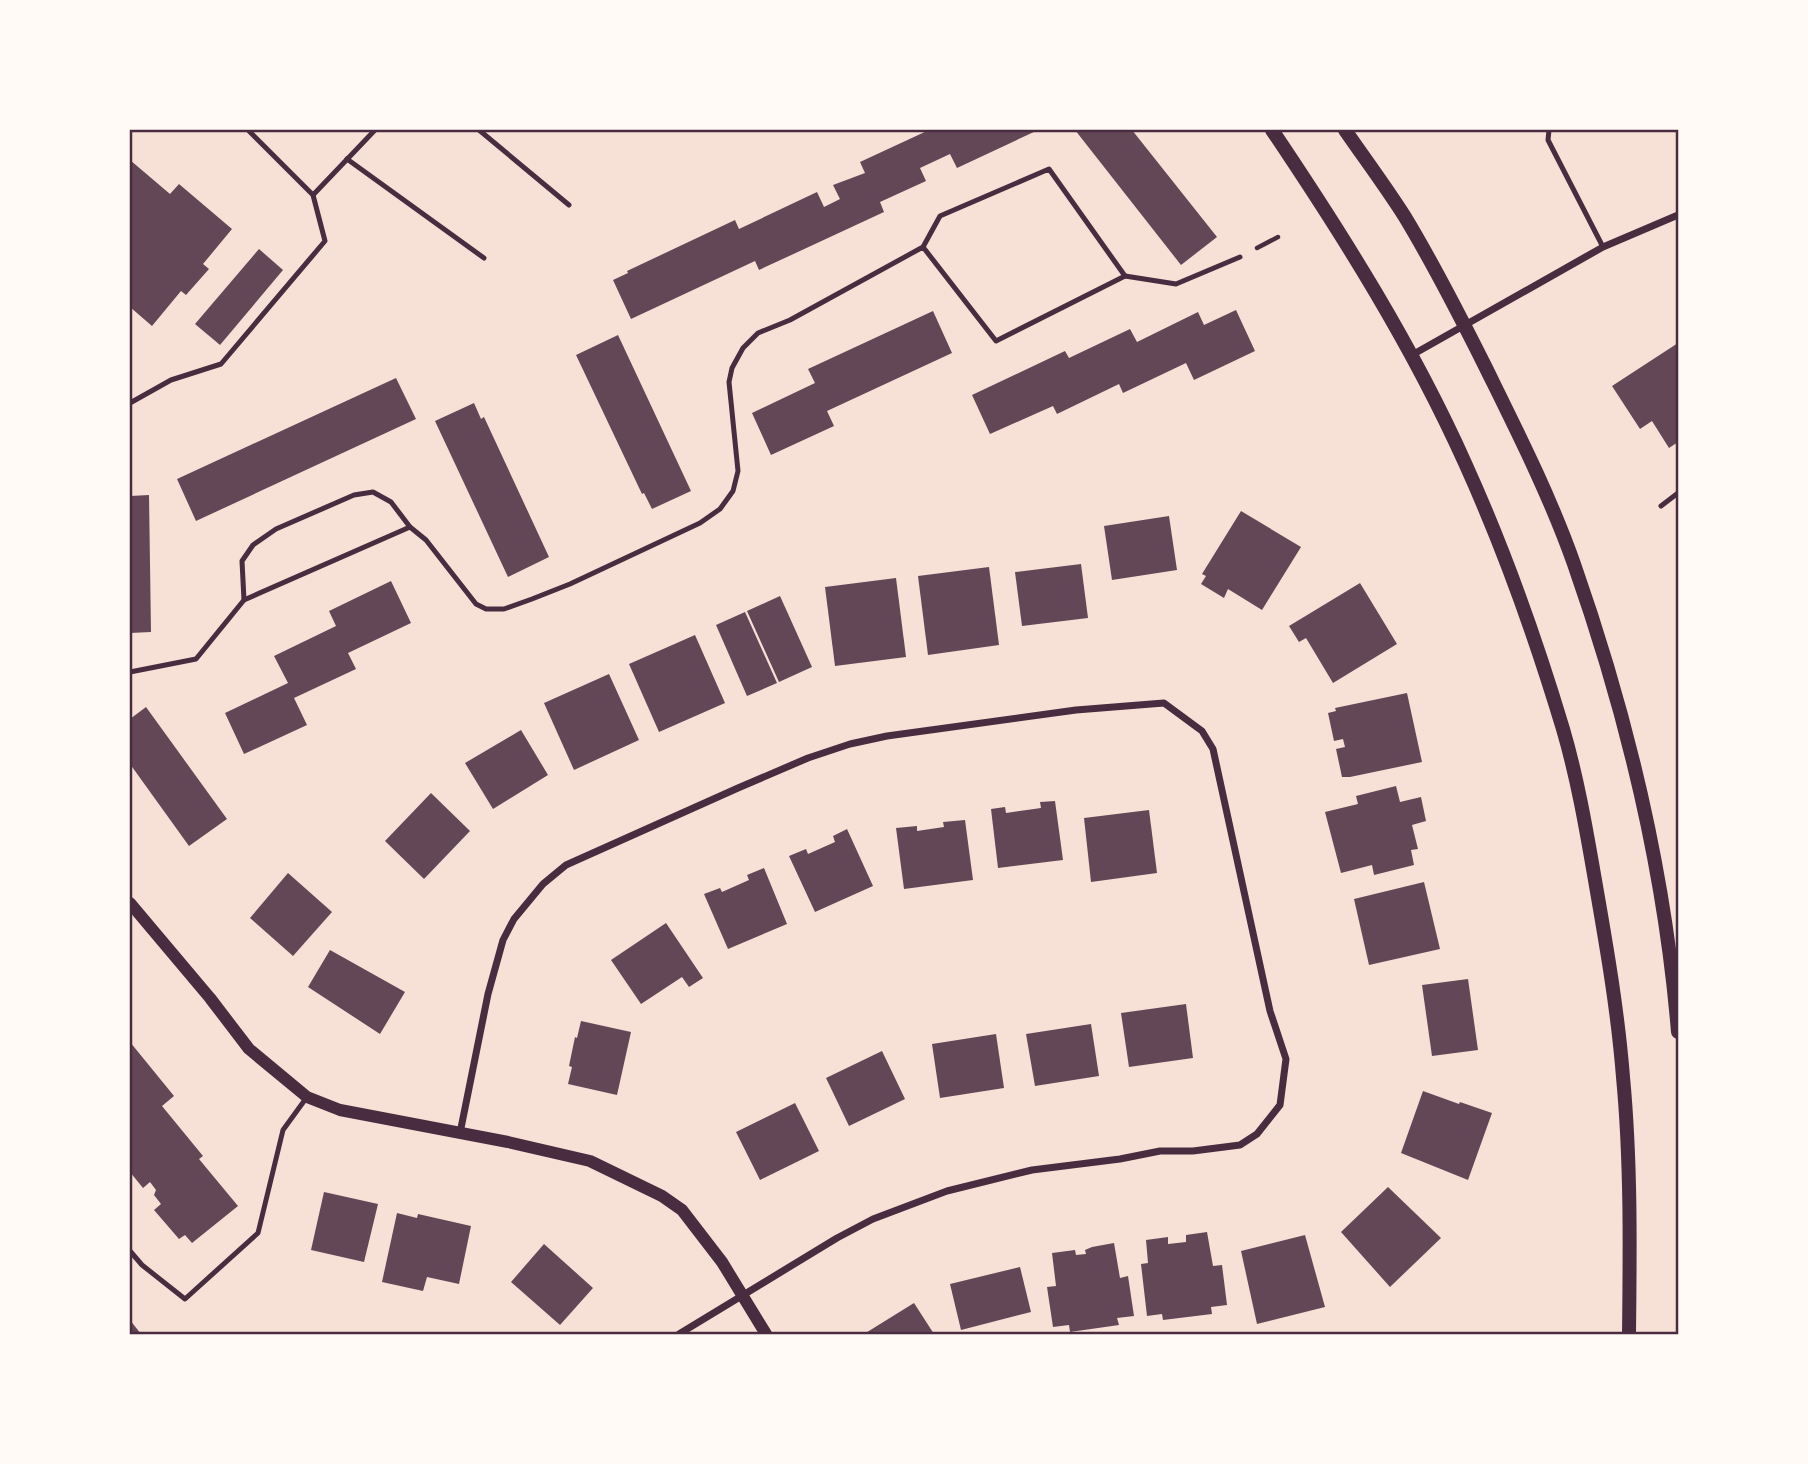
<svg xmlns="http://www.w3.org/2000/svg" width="1808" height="1464" viewBox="0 0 1808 1464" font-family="'Varela Round',sans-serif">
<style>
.building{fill:#644757}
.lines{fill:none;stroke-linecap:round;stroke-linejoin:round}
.path{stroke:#4a2c40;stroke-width:4.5}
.service{stroke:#4a2c40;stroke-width:5}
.minor{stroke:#4a2c40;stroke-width:7}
.tertiary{stroke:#4a2c40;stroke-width:12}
.secondary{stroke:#4a2c40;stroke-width:14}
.neatline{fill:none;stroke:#4a2c40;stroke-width:2.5}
</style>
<rect width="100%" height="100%" fill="#f7e1d7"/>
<g class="building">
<path d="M 929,130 L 1035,130 L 1036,131 L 957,168 L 950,154 L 920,168 L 926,181 L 880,202 L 884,212 L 759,270 L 755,261 L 631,319 L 613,280 L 628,273 L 627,271 L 735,220 L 739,229 L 817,192 L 824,207 L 840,199 L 833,185 L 865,173 L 860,162 Z"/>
<path d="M 1075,130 L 1132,130 L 1217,237 L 1181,265 Z"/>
<path d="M 130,160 L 170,194 L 179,184 L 232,229 L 203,264 L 209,269 L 186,295 L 181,291 L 152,326 L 130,307 Z"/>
<path d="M 259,249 L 283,270 L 220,345 L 195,324 Z"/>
<path d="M 1236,310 L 1255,351 L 1194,380 L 1186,363 L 1123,393 L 1119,384 L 1057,414 L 1053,406 L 990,434 L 972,395 L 1065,351 L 1069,358 L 1130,329 L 1137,342 L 1198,312 L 1204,325 Z"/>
<path d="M 933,311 L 952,353 L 827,411 L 834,426 L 771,455 L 752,413 L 815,383 L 808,369 Z"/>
<path d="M 618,335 L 691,491 L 652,509 L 644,493 L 642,494 L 576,355 Z"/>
<path d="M 1678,343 L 1678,442 L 1669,448 L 1652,421 L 1640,429 L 1612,386 Z"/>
<path d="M 396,378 L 416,419 L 196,521 L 177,479 Z"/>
<path d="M 474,403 L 481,419 L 484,417 L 549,557 L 508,577 L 435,421 Z"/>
<path d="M 149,495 L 151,632 L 130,633 L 130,496 Z"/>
<path d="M 1241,511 L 1301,547 L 1262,610 L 1228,589 L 1224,598 L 1201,584 L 1206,576 L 1202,574 Z"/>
<path d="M 1169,516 L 1177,570 L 1112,580 L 1104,526 Z"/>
<path d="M 1081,564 L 1088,618 L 1022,626 L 1015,572 Z"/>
<path d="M 989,567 L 999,645 L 928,655 L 918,576 Z"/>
<path d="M 896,578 L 906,657 L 835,666 L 825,587 Z"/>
<path d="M 391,581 L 411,623 L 348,653 L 356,669 L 294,698 L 307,725 L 244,754 L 225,713 L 288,683 L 274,656 L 336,626 L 329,611 Z"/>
<path d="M 1360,583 L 1397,644 L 1333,683 L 1306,638 L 1299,642 L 1289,626 Z"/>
<path d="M 780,596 L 812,667 L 779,682 L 747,611 Z"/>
<path d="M 745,612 L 777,683 L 747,696 L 716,625 Z"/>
<path d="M 695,635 L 725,703 L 659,732 L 629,664 Z"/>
<path d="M 609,674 L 639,740 L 574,770 L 544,703 Z"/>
<path d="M 1407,693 L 1422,762 L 1350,777 L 1342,777 L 1336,749 L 1345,747 L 1343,739 L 1334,741 L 1328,713 L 1336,711 L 1335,708 Z"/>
<path d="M 146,707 L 227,819 L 189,846 L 130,764 L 130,719 Z"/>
<path d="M 521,730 L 548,775 L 493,809 L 465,763 Z"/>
<path d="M 1396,786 L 1400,802 L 1421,797 L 1426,821 L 1412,825 L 1418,849 L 1411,850 L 1414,865 L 1374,875 L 1372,865 L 1341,873 L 1325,812 L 1358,804 L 1356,796 Z"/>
<path d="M 431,793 L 470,831 L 424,879 L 385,841 Z"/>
<path d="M 1055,801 L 1063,860 L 998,868 L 991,809 L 1005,807 L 1006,813 L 1041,808 L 1040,802 Z"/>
<path d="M 1149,810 L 1157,873 L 1091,882 L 1084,818 Z"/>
<path d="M 965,820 L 973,880 L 904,889 L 896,828 L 917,826 L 917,831 L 944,827 L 943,822 Z"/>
<path d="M 847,829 L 873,886 L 815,912 L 789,856 L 806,849 L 808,854 L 835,842 L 833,836 Z"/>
<path d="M 764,868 L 787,924 L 728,949 L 704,894 L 720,888 L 722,892 L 749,880 L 747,875 Z"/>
<path d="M 288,873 L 332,912 L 293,956 L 250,918 Z"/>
<path d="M 1424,882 L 1440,949 L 1369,965 L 1354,899 Z"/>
<path d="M 666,923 L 703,978 L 689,987 L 682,977 L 641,1004 L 611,960 Z"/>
<path d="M 330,950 L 405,992 L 380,1034 L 308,987 Z"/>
<path d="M 1468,979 L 1478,1050 L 1432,1056 L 1422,985 Z"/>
<path d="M 1186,1004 L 1193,1058 L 1129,1067 L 1121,1013 Z"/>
<path d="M 581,1021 L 631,1032 L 617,1095 L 568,1084 L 572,1067 L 569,1066 L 575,1037 L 577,1038 Z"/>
<path d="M 1091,1024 L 1099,1076 L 1035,1086 L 1026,1034 Z"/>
<path d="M 996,1034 L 1004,1088 L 940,1098 L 932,1044 Z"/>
<path d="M 130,1042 L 174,1096 L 162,1106 L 203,1156 L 199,1159 L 238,1206 L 192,1243 L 185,1235 L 179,1239 L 154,1210 L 161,1204 L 154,1195 L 156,1190 L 150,1182 L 143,1188 L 130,1172 Z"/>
<path d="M 882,1051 L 905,1099 L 849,1126 L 826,1078 Z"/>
<path d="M 1423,1091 L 1459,1104 L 1460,1102 L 1492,1113 L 1468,1180 L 1401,1153 Z"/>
<path d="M 795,1103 L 819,1151 L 760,1180 L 736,1132 Z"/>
<path d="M 1388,1187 L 1441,1238 L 1390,1287 L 1341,1232 Z"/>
<path d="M 324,1192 L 378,1204 L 364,1262 L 311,1250 Z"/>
<path d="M 397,1213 L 417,1218 L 418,1214 L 471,1226 L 459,1284 L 427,1277 L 423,1291 L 382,1282 Z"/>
<path d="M 1207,1232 L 1213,1266 L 1222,1265 L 1227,1305 L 1211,1307 L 1212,1314 L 1163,1320 L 1162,1314 L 1147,1316 L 1141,1264 L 1148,1263 L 1146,1240 L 1168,1237 L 1168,1244 L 1186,1242 L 1186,1235 Z"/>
<path d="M 1305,1235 L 1325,1307 L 1257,1324 L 1241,1251 Z"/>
<path d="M 1114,1243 L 1120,1278 L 1128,1276 L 1134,1316 L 1117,1318 L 1119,1325 L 1070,1332 L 1069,1325 L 1053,1327 L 1047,1287 L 1056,1286 L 1052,1253 L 1075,1250 L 1076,1255 L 1086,1254 L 1085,1250 L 1092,1247 Z"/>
<path d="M 544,1244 L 593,1288 L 560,1325 L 511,1282 Z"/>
<path d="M 1020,1267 L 1031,1312 L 961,1330 L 950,1284 Z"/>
<path d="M 914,1303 L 934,1334 L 864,1334 Z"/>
<path d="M 130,1320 L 141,1334 L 130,1334 Z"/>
</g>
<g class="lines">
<path class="path" d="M 1257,248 L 1278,237"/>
<g class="service">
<path d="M 479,130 L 569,205"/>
<path d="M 1549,130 L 1548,140 L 1603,247"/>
<path d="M 347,159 L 484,258"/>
<path d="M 313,195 L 375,130"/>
<path d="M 1125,276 L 1176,284 L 1240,257"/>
<path d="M 130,403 L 171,380 L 221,364 L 325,241 L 313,195 L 248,130"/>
<path d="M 1661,506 L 1678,493"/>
<path d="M 244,600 L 410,527"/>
<path d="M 130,672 L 196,659 L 244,600 L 242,561 L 253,545 L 276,529 L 354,495 L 373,492 L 391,502 L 410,527 L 426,540 L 476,604 L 486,609 L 504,609 L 532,599 L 570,584 L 700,523 L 720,509 L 733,491 L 738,471 L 729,382 L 732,368 L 743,348 L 758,333 L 790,320 L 923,247 L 940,216 L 1049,169 L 1125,276 L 996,341 L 923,247"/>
<path d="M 130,1251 L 142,1265 L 185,1299 L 258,1233 L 283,1130 L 307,1097"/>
</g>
<g class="minor">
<path d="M 1412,355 L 1603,247 L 1678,215"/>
<path d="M 460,1133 L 488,994 L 503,940 L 514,919 L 543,884 L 566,865 L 738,788 L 808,758 L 850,744 L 887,736 L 1076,710 L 1164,703 L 1202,731 L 1213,749 L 1270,1011 L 1286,1059 L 1280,1105 L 1257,1134 L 1240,1145 L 1193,1151 L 1160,1151 L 1120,1159 L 1032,1170 L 947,1191 L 873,1219 L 837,1238 L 679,1334"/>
</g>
<path class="tertiary" d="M 130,903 L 210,998 L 249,1049 L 307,1097 L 340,1110 L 508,1142 L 590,1161 L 662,1196 L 682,1210 L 722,1262 L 766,1334"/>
<g class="secondary">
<path d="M 1272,130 C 1344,237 1412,345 1465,463 C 1504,549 1536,639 1563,729 C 1578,780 1587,834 1596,886 C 1607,949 1618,1013 1623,1077 C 1631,1162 1630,1249 1629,1334"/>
<path d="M 1345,130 C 1365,159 1386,187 1405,217 C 1434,265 1460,316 1485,366 C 1517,431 1550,496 1574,564 C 1627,715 1665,873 1678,1032"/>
</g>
</g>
<rect width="1808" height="1464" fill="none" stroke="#fffaf5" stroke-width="262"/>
<rect x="131" y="131" width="1546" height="1202" class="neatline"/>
</svg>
